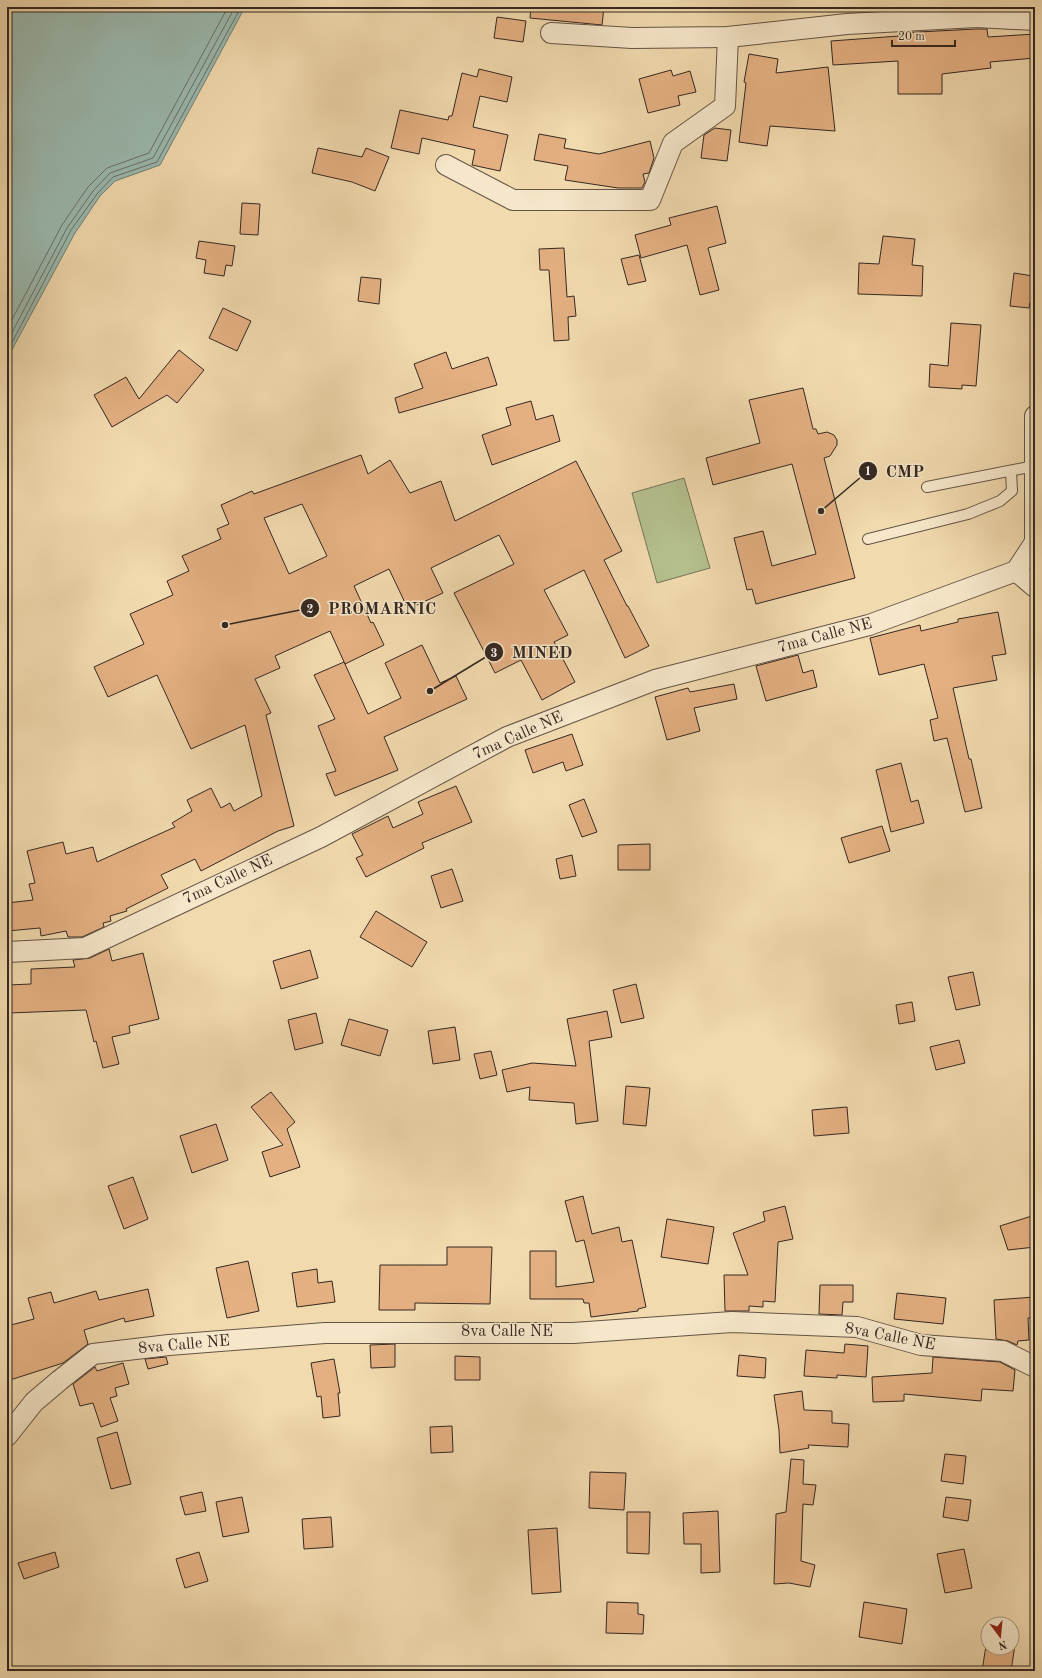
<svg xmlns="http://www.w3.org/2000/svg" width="1042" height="1678" viewBox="0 0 1042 1678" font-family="'Old Standard TT',serif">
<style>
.green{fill:#b5c18e;stroke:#757458}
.water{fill:#9bbab0;stroke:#728077}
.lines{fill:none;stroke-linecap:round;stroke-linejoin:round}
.shore{stroke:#687169;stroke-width:1}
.building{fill:#e4b082;stroke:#352822;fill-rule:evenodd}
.service-casing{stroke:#645445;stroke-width:12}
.minor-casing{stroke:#645445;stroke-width:22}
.service{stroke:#f6e7ca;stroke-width:10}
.minor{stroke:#f6e7ca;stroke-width:20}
.labels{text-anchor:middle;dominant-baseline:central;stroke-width:3;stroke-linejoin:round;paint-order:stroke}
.street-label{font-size:16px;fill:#352822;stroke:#f6e7ca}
.leader{fill:none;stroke:#352822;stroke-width:1.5}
.callout-dot{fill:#352822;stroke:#f6e7ca;stroke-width:1.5}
.mark-label{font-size:12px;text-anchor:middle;font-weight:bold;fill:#fff}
.callout-label{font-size:17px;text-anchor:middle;font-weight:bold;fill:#352822;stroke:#f6e7ca;stroke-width:3;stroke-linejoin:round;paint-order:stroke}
</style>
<rect width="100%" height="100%" fill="#f1daae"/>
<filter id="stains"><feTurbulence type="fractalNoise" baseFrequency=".005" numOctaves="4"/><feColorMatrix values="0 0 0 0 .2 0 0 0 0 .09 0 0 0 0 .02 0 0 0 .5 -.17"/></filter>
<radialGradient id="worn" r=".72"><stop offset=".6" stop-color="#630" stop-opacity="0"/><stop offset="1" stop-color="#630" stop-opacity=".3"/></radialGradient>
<path class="green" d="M 684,478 L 710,568 L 657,583 L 632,493 Z"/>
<path class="water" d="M 7,7 L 245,7 L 160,165 L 115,181 L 100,196 L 75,233 L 7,359 Z"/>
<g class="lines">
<g class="shore">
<path d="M 7,329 L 62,225 L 88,187 L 107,168 L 149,153 L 228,7"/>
<path d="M 7,342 L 67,228 L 93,191 L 110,173 L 153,158 L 235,7"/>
<path d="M 7,352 L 71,230 L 97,194 L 113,177 L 157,162 L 241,7"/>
</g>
</g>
<g class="building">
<path d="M 531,7 L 604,7 L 602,25 L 530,18 Z"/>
<path d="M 497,17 L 526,21 L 523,42 L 494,38 Z"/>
<path d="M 976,29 L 987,29 L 988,37 L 1035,34 L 1035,58 L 990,62 L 991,68 L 942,74 L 942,94 L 898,94 L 898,61 L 833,65 L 831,41 L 899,36 L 899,33 Z"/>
<path d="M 749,54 L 778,59 L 776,73 L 828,67 L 835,131 L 770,126 L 767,146 L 739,142 L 746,83 L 744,82 Z"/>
<path d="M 479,69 L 512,77 L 507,102 L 480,96 L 473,127 L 508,135 L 500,171 L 472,165 L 475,150 L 422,138 L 419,154 L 391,148 L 400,110 L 448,120 L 449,116 L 452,116 L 462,73 L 477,77 Z"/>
<path d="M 671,70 L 673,76 L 690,71 L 696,92 L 678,96 L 680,105 L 648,113 L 639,79 Z"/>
<path d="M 715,128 L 731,130 L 727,161 L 701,158 L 704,135 Z"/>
<path d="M 539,134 L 566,139 L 564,148 L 599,154 L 650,141 L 654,158 L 649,173 L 643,174 L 645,182 L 642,188 L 618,188 L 565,180 L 568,166 L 534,160 Z"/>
<path d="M 318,148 L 362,157 L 366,148 L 389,157 L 375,191 L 352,182 L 312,173 Z"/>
<path d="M 242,203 L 260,204 L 258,235 L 240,234 Z"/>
<path d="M 717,206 L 726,243 L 708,248 L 719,290 L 700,295 L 687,245 L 641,258 L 635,235 L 671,225 L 669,218 Z"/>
<path d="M 883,236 L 915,239 L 912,265 L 923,266 L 922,296 L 858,294 L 859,263 L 879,264 Z"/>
<path d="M 199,241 L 235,246 L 232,266 L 226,265 L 224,276 L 204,273 L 206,260 L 196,258 Z"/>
<path d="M 564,248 L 567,297 L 574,296 L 576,316 L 568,317 L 569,340 L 554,341 L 549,270 L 540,270 L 539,249 Z"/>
<path d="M 639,255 L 646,281 L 628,285 L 621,259 Z"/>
<path d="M 1014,273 L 1033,276 L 1032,285 L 1035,285 L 1035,303 L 1030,302 L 1029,308 L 1010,306 Z"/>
<path d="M 361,277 L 381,279 L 379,304 L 358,301 Z"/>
<path d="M 223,308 L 251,321 L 237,351 L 209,338 Z"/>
<path d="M 951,323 L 981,325 L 976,386 L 962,385 L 962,389 L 929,387 L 930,364 L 948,366 Z"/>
<path d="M 179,350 L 204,370 L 177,403 L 167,395 L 112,427 L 94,395 L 126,377 L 139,399 Z"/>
<path d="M 446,352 L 452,369 L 488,357 L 497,385 L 399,413 L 395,398 L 423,388 L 414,364 Z"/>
<path d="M 803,388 L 813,429 L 816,429 L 818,434 L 827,432 L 834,435 L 837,440 L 837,445 L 830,456 L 824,458 L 855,578 L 756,604 L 752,589 L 747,590 L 734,538 L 763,531 L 772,566 L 816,554 L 792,464 L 713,485 L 706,458 L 760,443 L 749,400 Z"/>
<path d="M 531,401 L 536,420 L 553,415 L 560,441 L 492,465 L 482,435 L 511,425 L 506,408 Z"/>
<path d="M 361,455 L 368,474 L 390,460 L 410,493 L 441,481 L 455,521 L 576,461 L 622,551 L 604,560 L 627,606 L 628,606 L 649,646 L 625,658 L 584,570 L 544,590 L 568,635 L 554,642 L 575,682 L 542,700 L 521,660 L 495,673 L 454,593 L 514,564 L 499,535 L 431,568 L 443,593 L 408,609 L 389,569 L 354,586 L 371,623 L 373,622 L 384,645 L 345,664 L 330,631 L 275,656 L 280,668 L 255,679 L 271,713 L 266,715 L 294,826 L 278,831 L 201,871 L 195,859 L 161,875 L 168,888 L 126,909 L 127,911 L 110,916 L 111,921 L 103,923 L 104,927 L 82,937 L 68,937 L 66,931 L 41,936 L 40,928 L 7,931 L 7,903 L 33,900 L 29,884 L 35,883 L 27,851 L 63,842 L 66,854 L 93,847 L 97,862 L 175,827 L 172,823 L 192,811 L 187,800 L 211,788 L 221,808 L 230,803 L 234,811 L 262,796 L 245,725 L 191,749 L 157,675 L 108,697 L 94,667 L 144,644 L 130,614 L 173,595 L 167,581 L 189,571 L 182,556 L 221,539 L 217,529 L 229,524 L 221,505 L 252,491 L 254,494 ZM 302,504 L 327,556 L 289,574 L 264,518 Z"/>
<path d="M 998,612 L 1006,654 L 992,656 L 997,680 L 953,688 L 969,759 L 971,759 L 982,808 L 965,812 L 947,738 L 934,741 L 930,720 L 938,718 L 924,664 L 879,675 L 870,638 L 920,625 L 921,631 L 958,622 L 958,619 Z"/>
<path d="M 422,645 L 440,683 L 456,676 L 467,699 L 384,737 L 398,770 L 335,796 L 326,774 L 336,771 L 318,726 L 335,719 L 314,675 L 344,662 L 368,714 L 401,698 L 385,663 Z"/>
<path d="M 798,655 L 803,673 L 813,670 L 817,687 L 766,701 L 756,666 Z"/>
<path d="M 734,684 L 737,699 L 694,708 L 700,731 L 667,740 L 655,697 L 688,688 L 690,692 Z"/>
<path d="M 572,734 L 583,765 L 566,771 L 563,762 L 533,773 L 525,750 Z"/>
<path d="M 901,763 L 911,802 L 918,800 L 924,823 L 891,832 L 876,770 Z"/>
<path d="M 456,786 L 472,822 L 422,843 L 424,848 L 366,877 L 356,858 L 363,855 L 352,834 L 388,816 L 393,828 L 423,814 L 418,802 Z"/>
<path d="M 584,799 L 597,832 L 582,837 L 569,805 Z"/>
<path d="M 882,826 L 890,851 L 849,863 L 841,838 Z"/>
<path d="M 650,844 L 650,870 L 618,870 L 618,845 Z"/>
<path d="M 572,855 L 576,876 L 560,879 L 556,859 Z"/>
<path d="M 452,869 L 463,901 L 441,908 L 431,876 Z"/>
<path d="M 376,911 L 427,942 L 412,967 L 360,937 Z"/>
<path d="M 109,949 L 112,961 L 143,953 L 159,1019 L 129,1026 L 130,1033 L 112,1037 L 119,1064 L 103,1068 L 96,1041 L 94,1042 L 86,1010 L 9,1013 L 8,985 L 31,984 L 31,969 L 75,967 L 73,960 L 90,958 Z"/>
<path d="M 310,950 L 318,978 L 281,989 L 273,961 Z"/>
<path d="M 973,972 L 980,1005 L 956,1010 L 948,977 Z"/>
<path d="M 636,984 L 644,1018 L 621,1023 L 613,990 Z"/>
<path d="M 912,1002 L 915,1021 L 899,1024 L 896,1005 Z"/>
<path d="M 607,1011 L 612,1037 L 589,1041 L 598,1121 L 576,1124 L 574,1103 L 529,1100 L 530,1087 L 507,1092 L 502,1070 L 532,1063 L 576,1066 L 567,1019 Z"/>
<path d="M 316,1013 L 323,1043 L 295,1050 L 288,1020 Z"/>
<path d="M 349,1019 L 388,1030 L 380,1056 L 341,1045 Z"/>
<path d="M 455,1027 L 460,1060 L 433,1064 L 428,1031 Z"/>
<path d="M 959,1040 L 965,1063 L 936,1070 L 930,1047 Z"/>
<path d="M 491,1051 L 497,1075 L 480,1079 L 474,1054 Z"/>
<path d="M 626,1086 L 650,1088 L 646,1126 L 623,1124 Z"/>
<path d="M 271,1092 L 295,1122 L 287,1129 L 300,1167 L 270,1177 L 262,1152 L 283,1145 L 251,1107 Z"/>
<path d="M 847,1107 L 849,1133 L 814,1136 L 812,1110 Z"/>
<path d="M 216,1124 L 228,1160 L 192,1173 L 180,1136 Z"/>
<path d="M 133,1177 L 148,1219 L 124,1229 L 108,1186 Z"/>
<path d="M 583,1196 L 592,1234 L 619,1227 L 622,1242 L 632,1240 L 646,1307 L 638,1309 L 638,1311 L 591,1317 L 589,1303 L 584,1303 L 583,1299 L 530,1299 L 530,1251 L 556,1251 L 556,1287 L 594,1282 L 584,1240 L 576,1242 L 565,1201 Z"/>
<path d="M 785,1206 L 793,1239 L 778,1242 L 775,1302 L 763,1301 L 763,1307 L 749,1306 L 749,1311 L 725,1311 L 724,1275 L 748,1275 L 733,1233 L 765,1221 L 763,1212 Z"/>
<path d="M 1035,1215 L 1035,1247 L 1008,1250 L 1000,1226 Z"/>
<path d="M 667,1219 L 714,1227 L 708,1264 L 661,1257 Z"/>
<path d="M 447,1247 L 492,1247 L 490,1304 L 415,1303 L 415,1310 L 379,1310 L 380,1265 L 447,1265 Z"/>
<path d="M 248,1261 L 259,1311 L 227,1318 L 216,1268 Z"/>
<path d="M 317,1269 L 318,1283 L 332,1281 L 335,1302 L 297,1307 L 292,1273 Z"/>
<path d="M 820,1285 L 853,1285 L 853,1302 L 843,1302 L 842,1315 L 819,1314 Z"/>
<path d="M 148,1289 L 154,1316 L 125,1322 L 124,1318 L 84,1330 L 88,1344 L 63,1363 L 7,1381 L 7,1326 L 34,1319 L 28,1298 L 51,1292 L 54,1303 L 96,1291 L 99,1300 Z"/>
<path d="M 897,1293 L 946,1298 L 943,1324 L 894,1319 Z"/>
<path d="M 1035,1297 L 1035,1318 L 1028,1318 L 1029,1340 L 1018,1341 L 1017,1345 L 1008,1341 L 996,1339 L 994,1300 Z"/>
<path d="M 395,1344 L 395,1367 L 371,1368 L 370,1345 Z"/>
<path d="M 845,1344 L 868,1346 L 866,1377 L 837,1375 L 837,1378 L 804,1376 L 806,1350 L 844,1353 Z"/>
<path d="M 739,1355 L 766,1358 L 765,1378 L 737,1376 Z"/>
<path d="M 455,1356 L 480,1357 L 480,1380 L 455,1380 Z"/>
<path d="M 166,1357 L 168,1364 L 148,1369 L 145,1359 Z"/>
<path d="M 933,1357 L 1000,1362 L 1015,1370 L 1013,1391 L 982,1389 L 981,1401 L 904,1394 L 904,1401 L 873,1402 L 872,1377 L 932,1373 Z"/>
<path d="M 334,1359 L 340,1393 L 338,1393 L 340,1416 L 323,1418 L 321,1396 L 317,1397 L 311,1363 Z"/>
<path d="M 123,1363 L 129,1384 L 115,1388 L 117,1396 L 110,1398 L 118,1421 L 101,1427 L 93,1403 L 80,1406 L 73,1384 L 95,1367 L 97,1371 Z"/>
<path d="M 802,1391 L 804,1410 L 832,1411 L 832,1423 L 849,1424 L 848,1447 L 808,1445 L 809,1448 L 780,1453 L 779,1430 L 774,1395 Z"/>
<path d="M 452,1426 L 453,1452 L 431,1453 L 430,1427 Z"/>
<path d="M 117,1432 L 131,1484 L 111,1489 L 97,1438 Z"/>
<path d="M 945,1454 L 966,1456 L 963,1484 L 941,1481 Z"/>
<path d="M 791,1459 L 804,1460 L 803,1484 L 816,1485 L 813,1505 L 803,1504 L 801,1561 L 815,1565 L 810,1587 L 789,1583 L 774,1584 L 776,1514 L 786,1512 Z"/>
<path d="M 590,1472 L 626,1473 L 624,1510 L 589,1508 Z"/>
<path d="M 202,1492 L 206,1511 L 185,1515 L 180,1497 Z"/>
<path d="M 242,1497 L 249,1532 L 223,1537 L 216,1502 Z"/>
<path d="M 946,1497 L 971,1500 L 968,1521 L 943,1517 Z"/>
<path d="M 718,1511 L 720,1572 L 701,1573 L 701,1544 L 684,1544 L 683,1513 Z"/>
<path d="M 627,1512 L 650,1512 L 649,1554 L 627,1553 Z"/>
<path d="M 331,1517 L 333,1547 L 304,1549 L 302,1519 Z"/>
<path d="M 557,1528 L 561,1592 L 532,1594 L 528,1530 Z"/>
<path d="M 964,1549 L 972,1588 L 945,1593 L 937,1554 Z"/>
<path d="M 55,1552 L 59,1567 L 24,1579 L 18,1563 Z"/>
<path d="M 199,1552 L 208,1581 L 185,1588 L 176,1559 Z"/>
<path d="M 607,1602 L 638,1603 L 638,1614 L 644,1615 L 643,1634 L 606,1633 Z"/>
<path d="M 864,1602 L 907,1609 L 902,1644 L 859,1637 Z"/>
<path d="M 1012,1632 L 1017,1632 L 1011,1671 L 982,1671 L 988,1633 L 988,1648 L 1012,1648 Z"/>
</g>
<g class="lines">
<g class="service-casing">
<g id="service">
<path d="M 927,487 L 1034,466"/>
<path d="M 868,539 L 968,514 L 1000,501 L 1012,491 L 1011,471"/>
</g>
</g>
<g class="minor-casing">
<g id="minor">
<path d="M 551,33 L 632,38 L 728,37 L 847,24 L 976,17 L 1035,20"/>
<path d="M 446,165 L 513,200 L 650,200 L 673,143 L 725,106 L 728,37"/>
<path d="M 1035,416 L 1035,542"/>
<path d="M 1016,571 L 1035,587"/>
<path d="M 7,952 L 85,948 L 321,837 L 507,737 L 655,680 L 869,625 L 1016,571 L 1035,542"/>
<path d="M 7,1436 L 34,1402 L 60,1380 L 93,1354 L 169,1345 L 325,1333 L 573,1333 L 732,1322 L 857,1327 L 921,1345 L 1003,1351 L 1035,1367"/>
</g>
</g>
<use href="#service" class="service"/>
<use href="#minor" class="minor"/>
</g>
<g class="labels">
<g class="street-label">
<text transform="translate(825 636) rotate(-15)">7ma Calle NE</text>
<text transform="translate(518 736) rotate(-24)">7ma Calle NE</text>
<text transform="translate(228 880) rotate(-25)">7ma Calle NE</text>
<text x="507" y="1332">8va Calle NE</text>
<text transform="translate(890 1337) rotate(11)">8va Calle NE</text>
<text transform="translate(184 1345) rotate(-5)">8va Calle NE</text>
</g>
</g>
<path class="leader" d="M821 511L868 471M225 625L310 608M430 691L494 652"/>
<g class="callout-dot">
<circle cx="821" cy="511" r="4"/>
<circle cx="225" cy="625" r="4"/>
<circle cx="430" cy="691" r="4"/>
<circle cx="868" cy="471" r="10"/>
<circle cx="310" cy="608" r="10"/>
<circle cx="494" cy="652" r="10"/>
</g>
<g class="mark-label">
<text x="868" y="475">1</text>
<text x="310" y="613">2</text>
<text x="494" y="657">3</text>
</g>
<g class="callout-label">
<text x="905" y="477">CMP</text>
<text x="382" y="614">PROMARNIC</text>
<text x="542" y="658">MINED</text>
</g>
<rect width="1042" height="1678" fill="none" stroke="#f1daae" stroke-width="24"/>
<rect x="8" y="8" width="1026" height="1662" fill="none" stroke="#352822" stroke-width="2"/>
<rect x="12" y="12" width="1018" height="1654" fill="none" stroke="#352822"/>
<g transform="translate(1000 1636) rotate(164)"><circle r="19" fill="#f6e7ca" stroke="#a99b87"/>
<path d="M0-3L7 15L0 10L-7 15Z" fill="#8f2418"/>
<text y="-6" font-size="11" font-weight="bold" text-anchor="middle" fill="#352822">N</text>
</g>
<path d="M892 40v6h63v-6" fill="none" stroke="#352822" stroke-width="2"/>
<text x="898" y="40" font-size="12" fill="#352822" stroke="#f6e7ca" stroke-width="3" paint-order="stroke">20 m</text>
<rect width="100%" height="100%" filter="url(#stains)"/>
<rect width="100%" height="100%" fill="url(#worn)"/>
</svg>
